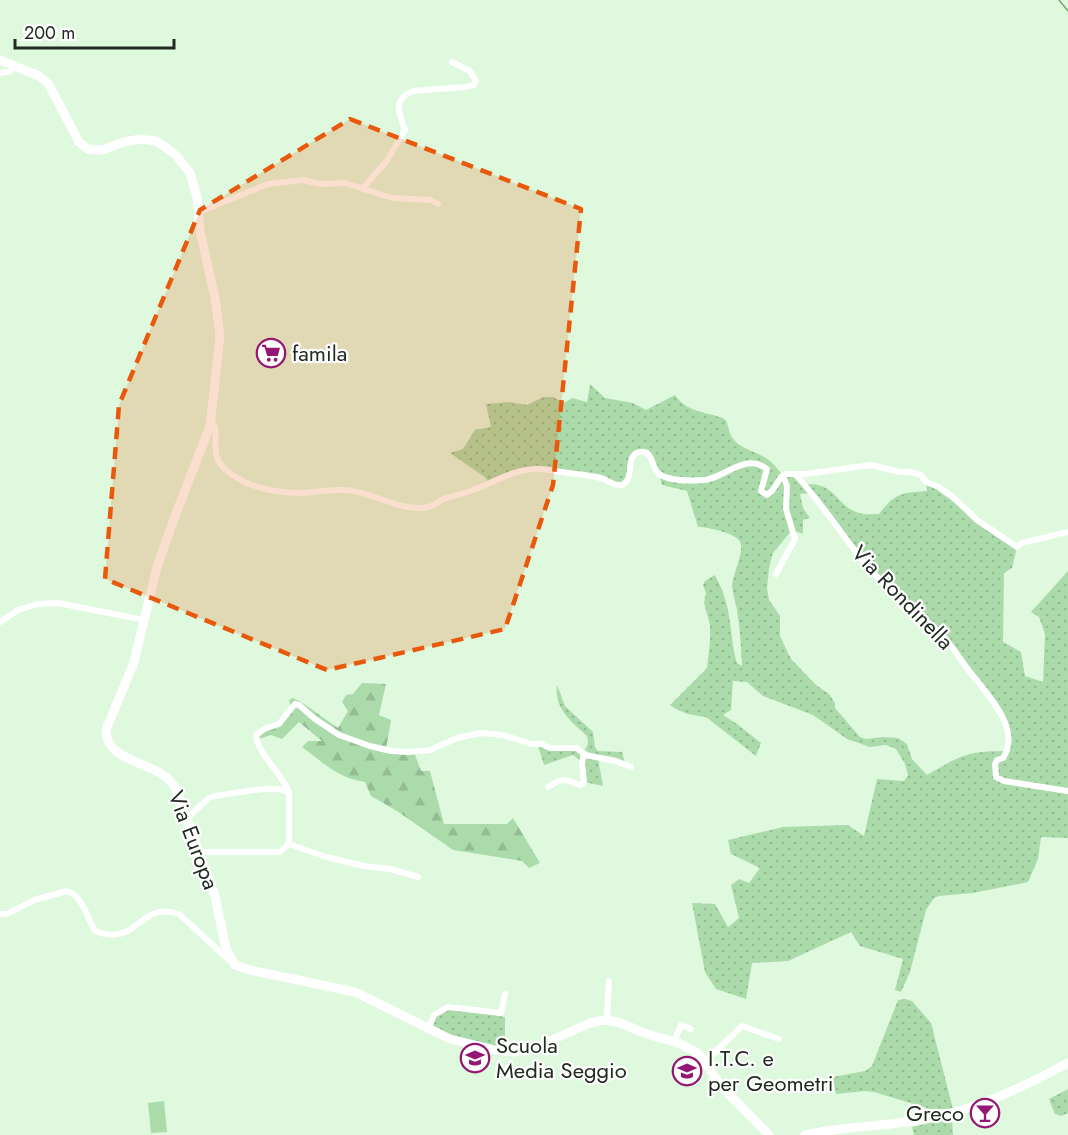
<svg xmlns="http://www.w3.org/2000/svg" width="1068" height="1135" viewBox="0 0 1068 1135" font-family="Jost,sans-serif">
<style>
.grass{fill:url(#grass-dots);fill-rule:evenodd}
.forest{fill:url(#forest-firs)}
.pitch{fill:#abdbab}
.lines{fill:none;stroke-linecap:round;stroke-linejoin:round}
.stream{stroke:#76a675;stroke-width:1.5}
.street{stroke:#fff;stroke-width:6}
.secondary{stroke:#fff;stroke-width:9}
.marked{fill:#e8590c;fill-opacity:0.2;stroke:#e8590c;stroke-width:4.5;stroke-dasharray:12 8;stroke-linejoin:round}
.labels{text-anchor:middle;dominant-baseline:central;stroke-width:4.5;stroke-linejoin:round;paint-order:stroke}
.poi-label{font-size:22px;fill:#212b21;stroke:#fefefe;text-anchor:start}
.street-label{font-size:22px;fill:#212b21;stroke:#fefefe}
</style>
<defs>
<pattern id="grass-dots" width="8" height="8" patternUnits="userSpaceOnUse" patternTransform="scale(1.5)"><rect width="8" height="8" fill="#abdbab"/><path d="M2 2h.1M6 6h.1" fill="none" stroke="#93bc93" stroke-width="1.8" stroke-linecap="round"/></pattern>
<pattern id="forest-firs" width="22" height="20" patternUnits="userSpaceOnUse" patternTransform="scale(1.5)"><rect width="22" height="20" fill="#abdbab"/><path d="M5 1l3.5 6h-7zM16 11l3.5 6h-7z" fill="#93bc93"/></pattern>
</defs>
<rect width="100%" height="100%" fill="#dff9de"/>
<g class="grass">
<path d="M 590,384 L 605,398 L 633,403 L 646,410 L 675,395 C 686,412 706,412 723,418 L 727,422 C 731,451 752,447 770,461 C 775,465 779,471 783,476 L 795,474 L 805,484 C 836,482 836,506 859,513 C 864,515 873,514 879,514 C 895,493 901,493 927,491 L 926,482 L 1017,547 L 1012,568 L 1004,573 L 1003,642 L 1021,652 L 1025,676 L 1043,682 L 1045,634 L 1039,617 L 1031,612 L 1068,571 L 1068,838 L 1041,837 L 1038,859 L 1028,882 L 973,893 L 939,896 L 934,898 L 926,910 L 910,972 L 901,992 L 895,990 L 903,959 L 860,946 L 851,932 L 788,961 L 752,963 L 746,999 L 716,989 L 705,972 L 692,903 L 715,904 L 728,927 L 739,918 L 731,885 L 739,879 L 749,883 L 760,868 L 731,854 L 728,840 L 783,827 L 848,825 L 864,836 L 877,779 L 904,781 L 908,775 L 905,764 L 896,749 L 886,745 L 870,747 L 847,739 L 813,715 L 763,696 L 747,682 L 733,681 L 731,710 L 723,715 L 737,724 L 761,743 L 756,756 L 706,717 C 694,716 680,713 670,705 L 707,668 L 710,642 L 710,625 L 704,603 L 706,593 L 703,585 L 705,581 L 715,575 C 722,588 727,602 729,616 C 732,632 732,648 737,663 L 742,666 C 741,647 740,628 737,610 C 736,603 733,595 732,587 C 732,574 745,552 740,542 C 736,533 707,527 698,527 L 687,491 L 662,485 L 659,474 L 649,455 L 634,454 L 624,484 L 606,479 L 532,469 L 489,483 L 486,478 L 450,453 L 463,449 L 475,430 L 491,427 L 486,404 L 509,402 L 527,405 L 543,397 L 553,397 L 564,403 L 572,398 L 587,402 ZM 811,493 L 869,569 L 952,646 L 1003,720 L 1009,742 L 1008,751 C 967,751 961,755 927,775 L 912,759 L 907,744 L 898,738 L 883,737 L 866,739 L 860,737 L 835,708 L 835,703 L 829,694 L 816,685 L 791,659 L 780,636 L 780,616 L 769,600 L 767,588 L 769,568 L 773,553 L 792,530 L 803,534 L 803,520 L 810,518 L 803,508 L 800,494 Z"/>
<path d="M 557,685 L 565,706 L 593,732 L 595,747 L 598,751 L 622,752 L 626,766 L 598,759 L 603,786 L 584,782 L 582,762 L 573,755 L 544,765 L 538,746 L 582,752 C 588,747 589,743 587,736 C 571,721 554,709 557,685 Z"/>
<path d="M 905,999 L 912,1001 L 931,1023 L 953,1109 L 930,1109 L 874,1092 L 865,1091 L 836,1094 L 833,1077 L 865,1071 L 872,1066 L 898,1000 Z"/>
<path d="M 448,1007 L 505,1017 L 505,1051 L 428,1030 L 430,1021 Z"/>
<path d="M 1068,1089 L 1068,1113 L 1061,1116 L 1055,1114 L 1049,1099 Z"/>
<path d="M 947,1119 L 952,1121 L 953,1135 L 914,1135 L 912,1127 Z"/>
</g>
<path class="forest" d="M 362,683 L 386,684 L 379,715 L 391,720 L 386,749 L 414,752 L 421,771 L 430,771 L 444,824 L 507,824 L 513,818 L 540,863 L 529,868 L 522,861 L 453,850 L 397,811 L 371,796 L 365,782 C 337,778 324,763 302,747 L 308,741 L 322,741 L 299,722 L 282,739 L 271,735 L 256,740 L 259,732 L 272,728 L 291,707 L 289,700 L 293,698 C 307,704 324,719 338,728 L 348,711 L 342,702 L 346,695 L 353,694 Z"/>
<path class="pitch" d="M 164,1101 L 167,1132 L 151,1133 L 148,1103 Z"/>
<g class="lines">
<path class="stream" d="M 1059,0 L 1068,11"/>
<g class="street">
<path d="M 0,73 L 9,72 L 14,67"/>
<path d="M 362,189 L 386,162 L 405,130 C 400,114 391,100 413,91 L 465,87 L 474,85 L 476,81 L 470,71 L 452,62"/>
<path d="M 199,212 L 268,184 L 303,180 L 321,184 L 345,183 L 392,198 L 431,200 L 438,204"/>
<path d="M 212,421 C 222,435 206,453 227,471 C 248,488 277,493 303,493 C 320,492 337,488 353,491 C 378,495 402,512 428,507 C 434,506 439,501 444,499 C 453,496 462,494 470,491 C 491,484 512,470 534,469 C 544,468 552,471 561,472 C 574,474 588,475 601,478 C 608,480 615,487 622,485 C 636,479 624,454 640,452 C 654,450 651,468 659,474 C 669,481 691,481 704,480 C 725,478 745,452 767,469 L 761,491 L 767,495 L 772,491 L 781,477 L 786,474 L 806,474 L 871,465 L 900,472 L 911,472 L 921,475 L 926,482 L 939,487 L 953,497 L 977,520 L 1017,547 L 1022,543 L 1068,532"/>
<path d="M 795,474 C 822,503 843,537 868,567 C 890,593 918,611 942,635 C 952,645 958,656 967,668 C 984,691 1023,728 1003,758 L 997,760 L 995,764 L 996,777 L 1004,781 L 1068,791"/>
<path d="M 776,574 L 795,539 L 786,509 L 787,486 L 783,476"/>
<path d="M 0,622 L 18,610 L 37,604 L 58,603 L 144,620"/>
<path d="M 548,787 C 564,777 564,779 580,785 L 584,782 L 582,762 L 584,753"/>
<path d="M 289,793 C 282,772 259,757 256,735 L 264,729 L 279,724 L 295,704 L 299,705 L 315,719 L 339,735 L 370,746 L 391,751 L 408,752 L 430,750 L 457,738 L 481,733 L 503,735 L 531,744 L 542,744 L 550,748 L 577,748 L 585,755 L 616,761 L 631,767"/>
<path d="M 187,818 L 209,798 L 215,796 C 234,794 276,783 289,793 L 289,844 L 280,852 L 199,852"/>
<path d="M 289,844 L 326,857 L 364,866 L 390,869 L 418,877"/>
<path d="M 0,914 L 7,914 L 34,900 L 67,891 C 83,896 87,918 95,931 C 139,948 139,900 179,914 L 230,961"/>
<path d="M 609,981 L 607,1014 L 611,1021"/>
<path d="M 428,1030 L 434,1015 L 448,1007 L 501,1013 L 505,994"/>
<path d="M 674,1042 L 681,1025 L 691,1029"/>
<path d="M 705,1062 L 742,1026 L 779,1039"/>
</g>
<g class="secondary">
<path d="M 0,60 L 39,76 L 48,83 L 79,142 L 88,149 L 102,150 L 124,142 L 141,139 L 156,141 L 175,154 L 190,173 L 197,197 L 200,231 L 215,298 L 220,337 L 210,426 L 175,516 L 157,567 L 134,662 L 106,730 C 105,758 145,762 163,775 C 169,778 172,783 176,789 L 215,896 L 226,949 L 235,965 L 250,970 L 355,992 L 450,1039 L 495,1050 L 513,1052 L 534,1048 L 590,1023 L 604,1020 L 618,1022 L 647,1034 L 678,1043 L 698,1053 L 722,1087 L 769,1135"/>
<path d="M 805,1135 C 842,1126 881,1127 919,1120 C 973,1111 1020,1089 1068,1063"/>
</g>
</g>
<path class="marked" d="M 350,119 L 581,209 L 553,485 L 505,629 L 327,670 L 105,579 L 119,405 L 200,210 Z"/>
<defs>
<g id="supermarket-ring" transform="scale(1.5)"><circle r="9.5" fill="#fefefe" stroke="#941873" stroke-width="1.5"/><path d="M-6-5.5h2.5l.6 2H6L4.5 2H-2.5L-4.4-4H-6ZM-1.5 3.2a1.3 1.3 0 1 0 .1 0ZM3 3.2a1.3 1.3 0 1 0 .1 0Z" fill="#941873"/></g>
<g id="school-ring" transform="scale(1.5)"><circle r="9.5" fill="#fefefe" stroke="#941873" stroke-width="1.5"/><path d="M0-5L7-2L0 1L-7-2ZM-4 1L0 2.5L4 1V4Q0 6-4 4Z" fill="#941873"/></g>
<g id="bar-ring" transform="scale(1.5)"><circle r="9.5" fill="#fefefe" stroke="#941873" stroke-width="1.5"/><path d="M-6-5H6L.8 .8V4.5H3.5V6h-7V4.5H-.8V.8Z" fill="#941873"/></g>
</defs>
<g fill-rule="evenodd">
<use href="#supermarket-ring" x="271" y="353"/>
<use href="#school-ring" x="475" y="1058"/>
<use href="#school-ring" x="687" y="1071"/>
<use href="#bar-ring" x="985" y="1113"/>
</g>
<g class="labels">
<g class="poi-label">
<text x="292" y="353">famila</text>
<text x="496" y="1045">Scuola<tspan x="496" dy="25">Media Seggio</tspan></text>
<text x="708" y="1058">I.T.C. e<tspan x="708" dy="25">per Geometri</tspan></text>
<text x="964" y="1113" text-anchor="end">Greco</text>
</g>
<g class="street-label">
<text transform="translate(903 597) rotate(46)">Via Rondinella</text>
<text transform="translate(194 840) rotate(69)">Via Europa</text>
</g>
</g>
<path d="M15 39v9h159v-9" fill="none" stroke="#212b21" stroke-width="3"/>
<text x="24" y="39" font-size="18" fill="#212b21" stroke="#fefefe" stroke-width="4.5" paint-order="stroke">200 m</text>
</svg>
